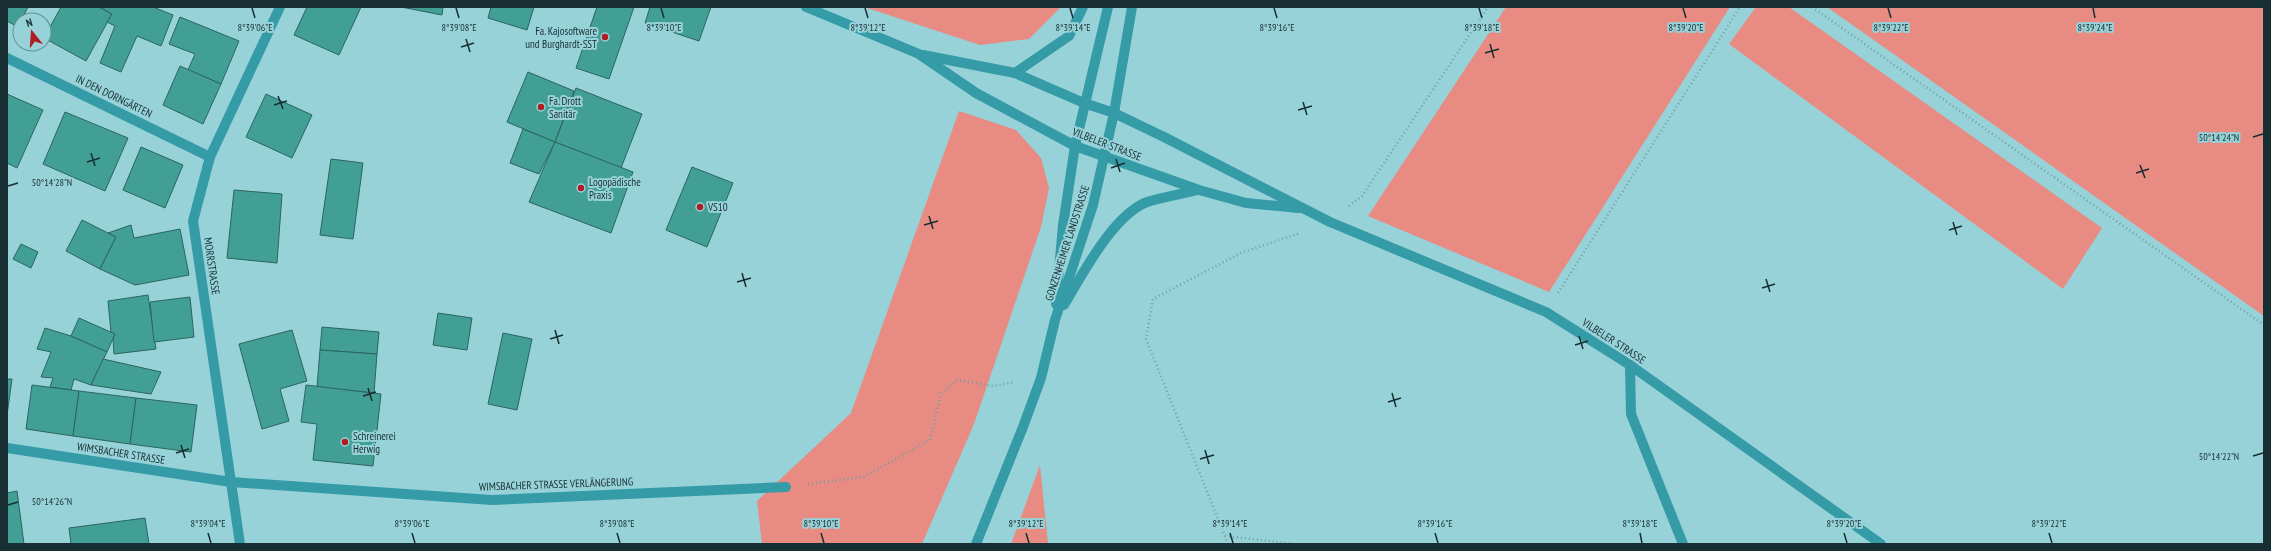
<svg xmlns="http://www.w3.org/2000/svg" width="2271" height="551" viewBox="0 0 2271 551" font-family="'PT Sans Narrow',sans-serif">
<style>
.green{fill:#e88b82}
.building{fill:#429f95;stroke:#2b655f}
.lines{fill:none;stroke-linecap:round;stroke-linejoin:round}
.path{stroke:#6fa0a5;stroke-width:2.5;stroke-dasharray:1 3;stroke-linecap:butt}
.service{stroke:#349ba7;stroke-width:10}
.minor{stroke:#349ba7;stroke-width:10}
.tertiary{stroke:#349ba7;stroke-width:10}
.ticks{fill:none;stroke:#172f32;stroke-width:1.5}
.poi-dot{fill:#af1d22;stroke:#97d2d9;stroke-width:1.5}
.labels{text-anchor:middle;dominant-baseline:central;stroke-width:4;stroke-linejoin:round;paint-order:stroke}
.poi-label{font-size:11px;fill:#172f32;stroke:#97d2d9;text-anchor:start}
.street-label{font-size:11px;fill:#172f32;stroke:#97d2d9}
.ticks-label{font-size:10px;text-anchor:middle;fill:#172f32;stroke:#97d2d9;stroke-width:4;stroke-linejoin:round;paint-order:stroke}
</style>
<rect width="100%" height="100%" fill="#97d2d9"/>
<g class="green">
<path d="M 864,7 L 1061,7 L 1029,39 L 980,45 Z"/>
<path d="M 1506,7 L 1730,7 L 1549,292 L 1368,216 Z"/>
<path d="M 1756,7 L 1789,7 L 2102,228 L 2063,289 L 1729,44 Z"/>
<path d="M 1827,7 L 2264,7 L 2264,316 Z"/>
<path d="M 959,111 L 1016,130 L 1041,158 L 1049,188 L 1041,227 L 974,424 L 922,544 L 762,544 L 757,501 L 851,413 Z"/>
<path d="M 1040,465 L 1048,544 L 1011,544 Z"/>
</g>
<g class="building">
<path d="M 7,7 L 28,7 L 18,27 L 7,21 Z"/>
<path d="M 61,7 L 99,7 L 112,14 L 86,61 L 44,38 Z"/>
<path d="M 99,7 L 153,7 L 173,15 L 161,46 L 137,36 L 121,72 L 100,63 L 115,26 L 107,22 L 112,14 Z"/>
<path d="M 307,7 L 361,7 L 339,55 L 294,35 Z"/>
<path d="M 401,7 L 443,7 L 442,15 Z"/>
<path d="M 491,7 L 534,7 L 527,30 L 488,18 Z"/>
<path d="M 597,7 L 634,7 L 609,79 L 576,68 Z"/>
<path d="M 650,7 L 711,7 L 699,41 L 645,23 Z"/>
<path d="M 180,17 L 239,41 L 221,84 L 188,70 L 195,54 L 169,44 Z"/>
<path d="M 180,66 L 221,84 L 203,124 L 163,105 Z"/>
<path d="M 528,72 L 574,91 L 555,142 L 507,122 Z"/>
<path d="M 576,88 L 642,114 L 621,168 L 555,142 Z"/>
<path d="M 7,94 L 43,110 L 17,168 L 7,163 Z"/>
<path d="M 266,94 L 312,115 L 292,158 L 246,137 Z"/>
<path d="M 65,112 L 128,138 L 105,191 L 43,164 Z"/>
<path d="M 523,129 L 555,142 L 539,174 L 510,163 Z"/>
<path d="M 555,142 L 633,172 L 611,233 L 529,202 Z"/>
<path d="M 141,147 L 183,165 L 165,208 L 123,190 Z"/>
<path d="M 331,159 L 363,163 L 353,239 L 320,235 Z"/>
<path d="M 692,167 L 733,183 L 707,247 L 666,230 Z"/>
<path d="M 234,190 L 282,194 L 277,263 L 227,258 Z"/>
<path d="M 82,220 L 116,237 L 100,269 L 66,251 Z"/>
<path d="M 131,225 L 134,238 L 180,229 L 189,275 L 135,285 L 100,269 L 116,237 L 108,233 Z"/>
<path d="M 21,244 L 38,252 L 31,268 L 13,259 Z"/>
<path d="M 148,295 L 156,349 L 114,354 L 113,339 L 115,334 L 111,332 L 108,301 Z"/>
<path d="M 190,297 L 194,337 L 154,342 L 150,302 Z"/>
<path d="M 438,313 L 472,318 L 467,350 L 433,345 Z"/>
<path d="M 79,318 L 115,334 L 107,352 L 71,336 Z"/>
<path d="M 322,327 L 379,332 L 377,354 L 320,350 Z"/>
<path d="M 45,328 L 71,336 L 107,352 L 91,385 L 74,379 L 71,390 L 50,387 L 53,378 L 41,377 L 51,352 L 37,349 Z"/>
<path d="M 292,330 L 307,381 L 280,389 L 289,421 L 262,429 L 239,344 Z"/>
<path d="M 503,333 L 532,339 L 517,410 L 488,404 Z"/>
<path d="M 320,350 L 377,354 L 374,393 L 317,387 Z"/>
<path d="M 103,359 L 161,372 L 151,394 L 91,385 Z"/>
<path d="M 7,379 L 12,379 L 7,415 Z"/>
<path d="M 32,385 L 79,391 L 73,436 L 26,429 Z"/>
<path d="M 306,385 L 381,394 L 373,466 L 313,460 L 317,424 L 301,422 Z"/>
<path d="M 79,391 L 136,398 L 130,444 L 73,436 Z"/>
<path d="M 136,398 L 197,405 L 191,452 L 130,444 Z"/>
<path d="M 17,491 L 24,544 L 7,544 L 7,493 Z"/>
<path d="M 145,518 L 149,544 L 71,544 L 69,528 Z"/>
</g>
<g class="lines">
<g class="path">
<path d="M 1812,7 L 2264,325"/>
<path d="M 1349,206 L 1362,196 L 1488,7"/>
<path d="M 1558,293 L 1740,7"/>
<path d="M 808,484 L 863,477 L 930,440 L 941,393 L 957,380 L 993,386 L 1015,382"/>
<path d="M 1225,536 L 1296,544"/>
<path d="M 1228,544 L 1146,339 L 1153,299 L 1241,253 L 1300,233"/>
</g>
<path class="service" d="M 1630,365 L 1631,414 L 1683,544"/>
<g class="minor">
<path d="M 806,7 L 919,54 L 976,93 L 1075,146"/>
<path d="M 923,55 L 1015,73 L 1084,103"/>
<path d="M 7,58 L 210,157"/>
<path d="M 1015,73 L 1069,36 L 1083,7"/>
<path d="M 7,448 L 231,482 L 492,500 L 786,487"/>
<path d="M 240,544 L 193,221 L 210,157 L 280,7"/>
</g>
<g class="tertiary">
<path d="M 1084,103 L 1114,113 L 1164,137 L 1330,222 L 1546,312 L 1630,365 L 1881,544"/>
<path d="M 1075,146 L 1199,190 L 1246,203 L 1299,208"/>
<path d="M 1056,304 L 1063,225 L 1075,146 L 1108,7"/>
<path d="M 1064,305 C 1082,275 1113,215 1147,202 C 1163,197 1181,194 1198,190"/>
<path d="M 976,544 L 1023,427 L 1041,378 L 1055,320 L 1093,205 L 1114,113 L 1132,7"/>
</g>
</g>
<path class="ticks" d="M 252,8 L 255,18M 456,8 L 459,18M 661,8 L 664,18M 865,8 L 868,18M 1070,8 L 1073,18M 1274,8 L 1277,18M 1479,8 L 1482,18M 1683,8 L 1686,18M 1888,8 L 1891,18M 2093,8 L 2095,18M 466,39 L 470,52M 1490,44 L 1494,58M 461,47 L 474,43M 1485,53 L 1499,49M 278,96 L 283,109M 1303,102 L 1307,115M 274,105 L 287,101M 1298,110 L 1312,106M 2253,137 L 2263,134M 91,153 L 95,166M 1116,159 L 1120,172M 87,162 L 100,158M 2140,165 L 2145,178M 1111,168 L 1125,163M 2136,173 L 2149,169M 8,186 L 18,183M 929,216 L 933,229M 1953,222 L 1957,235M 924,225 L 938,221M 1949,230 L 1962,226M 742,273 L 746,287M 1766,279 L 1770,292M 737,282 L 751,278M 1762,288 L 1775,284M 555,330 L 559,344M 1579,336 L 1583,349M 550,339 L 563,335M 1575,345 L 1588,341M 368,388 L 372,401M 1392,393 L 1396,407M 363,396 L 376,392M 1388,402 L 1401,398M 181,445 L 185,458M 1205,450 L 1209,464M 176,453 L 189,449M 2253,456 L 2263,453M 1200,459 L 1214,455M 8,505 L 18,502M 208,533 L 211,543M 412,533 L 415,543M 617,533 L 620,543M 821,533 L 824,543M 1026,533 L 1029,543M 1230,533 L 1233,543M 1435,533 L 1438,543M 1640,533 L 1642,543M 1844,533 L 1847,543M 2049,533 L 2052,543"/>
<g class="poi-dot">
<circle cx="605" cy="37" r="4"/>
<circle cx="541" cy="107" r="4"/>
<circle cx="581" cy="188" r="4"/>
<circle cx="700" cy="207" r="4"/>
<circle cx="345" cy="442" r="4"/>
</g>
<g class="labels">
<g class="poi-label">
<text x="597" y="31" text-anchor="end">Fa. Kajosoftware<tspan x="597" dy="13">und Burghardt-SST</tspan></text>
<text x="549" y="101">Fa. Drott<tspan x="549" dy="13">Sanitär</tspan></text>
<text x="589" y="182">Logopädische<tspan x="589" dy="13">Praxis</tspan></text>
<text x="708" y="207">VS10</text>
<text x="353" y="436">Schreinerei<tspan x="353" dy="13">Herwig</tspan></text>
</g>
<g class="street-label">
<text transform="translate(114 96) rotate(26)">IN DEN DORNGÄRTEN</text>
<text transform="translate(1107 144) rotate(21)">VILBELER STRASSE</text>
<text transform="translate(1067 243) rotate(-72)">GONZENHEIMER LANDSTRASSE</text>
<text transform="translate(212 266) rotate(82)">MORRSTRASSE</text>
<text transform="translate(1614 341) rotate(33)">VILBELER STRASSE</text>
<text transform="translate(121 453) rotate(9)">WIMSBACHER STRASSE</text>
<text transform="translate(556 484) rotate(-2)">WIMSBACHER STRASSE VERLÄNGERUNG</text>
</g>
</g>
<g class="ticks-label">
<text x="255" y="31">8°39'06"E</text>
<text x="664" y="31">8°39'10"E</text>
<text x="868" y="31">8°39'12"E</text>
<text x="1277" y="31">8°39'16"E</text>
<text x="1482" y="31">8°39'18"E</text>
<text x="1686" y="31">8°39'20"E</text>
<text x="459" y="31">8°39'08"E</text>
<text x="1073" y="31">8°39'14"E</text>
<text x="1891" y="31">8°39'22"E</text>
<text x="2095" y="31">8°39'24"E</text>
<text x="2219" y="141">50°14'24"N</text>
<text x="52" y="186">50°14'28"N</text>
<text x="2219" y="460">50°14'22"N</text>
<text x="52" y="505">50°14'26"N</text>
<text x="208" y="527">8°39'04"E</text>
<text x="412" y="527">8°39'06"E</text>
<text x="617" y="527">8°39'08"E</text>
<text x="821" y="527">8°39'10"E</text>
<text x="1026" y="527">8°39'12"E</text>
<text x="1230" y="527">8°39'14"E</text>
<text x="1435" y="527">8°39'16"E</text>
<text x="1640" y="527">8°39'18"E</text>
<text x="1844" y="527">8°39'20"E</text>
<text x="2049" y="527">8°39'22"E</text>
</g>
<rect width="2271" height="551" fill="none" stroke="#172f32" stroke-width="16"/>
<g transform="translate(32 32) rotate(343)"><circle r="19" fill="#97d2d9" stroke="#649196"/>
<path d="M0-3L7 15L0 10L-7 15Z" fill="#af1d22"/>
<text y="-6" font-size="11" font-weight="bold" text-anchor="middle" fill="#172f32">N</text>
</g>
</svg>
